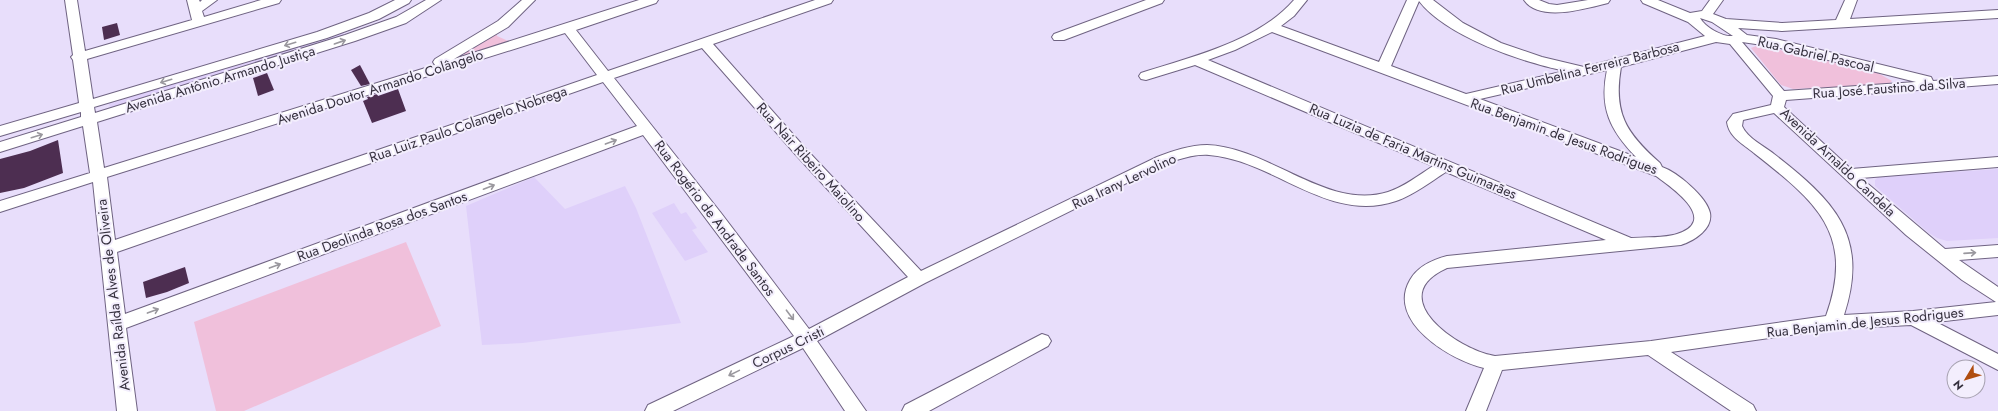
<svg xmlns="http://www.w3.org/2000/svg" width="1998" height="411" viewBox="0 0 1998 411" font-family="Jost,sans-serif">
<style>
.built{fill:#dfd0fa}
.green{fill:#f0c0db}
.building{fill:#4d2e51}
.lines{fill:none;stroke-linecap:round;stroke-linejoin:round}
.minor-casing{stroke:#6f6382;stroke-width:2}
.minor{fill:#fff;fill-rule:evenodd}
.oneway{stroke:#9a989e}
.labels{text-anchor:middle;dominant-baseline:central;stroke-width:4;stroke-linejoin:round;paint-order:stroke}
.street-label{font-size:14px;fill:#35303e;stroke:#f3eefd}
</style>
<rect width="100%" height="100%" fill="#e8defb"/>
<g class="built">
<path d="M 340,31 L 348,37 L 111,111 L 109,104 Z"/>
<path d="M 1998,169 L 1998,238 L 1947,241 L 1937,238 L 1929,233 L 1875,186 L 1875,180 L 1878,177 Z"/>
<path d="M 534,177 L 565,209 L 625,186 L 636,208 L 681,323 L 523,343 L 482,345 L 466,206 Z"/>
<path d="M 674,203 L 681,214 L 686,212 L 697,228 L 692,230 L 708,252 L 685,261 L 652,213 Z"/>
</g>
<g class="green">
<path d="M 497,32 L 497,36 L 513,43 L 468,58 L 462,53 Z"/>
<path d="M 1759,45 L 1878,73 L 1892,81 L 1890,83 L 1882,85 L 1793,89 L 1781,85 L 1751,48 Z"/>
<path d="M 406,242 L 441,326 L 244,411 L 216,411 L 194,322 Z"/>
</g>
<g class="building">
<path d="M 117,23 L 120,35 L 104,40 L 102,27 Z"/>
<path d="M 360,65 L 370,84 L 361,86 L 351,70 Z"/>
<path d="M 267,73 L 274,90 L 258,96 L 253,78 Z"/>
<path d="M 398,89 L 406,111 L 372,123 L 363,101 L 368,99 L 367,97 L 377,94 L 378,96 Z"/>
<path d="M 58,140 L 63,173 L 24,188 L 0,193 L 0,159 L 30,151 Z"/>
<path d="M 185,267 L 189,283 L 167,292 L 146,298 L 143,282 Z"/>
</g>
<g class="lines">
<g class="minor-casing">
<g id="minor">
<path d="M 65,0 L 77,0 L 85,51 L 192,20 L 187,0 L 199,0 L 200,2 L 202,0 L 217,0 L 202,11 L 204,17 L 261,0 L 281,0 L 279,3 L 87,59 L 93,99 L 317,32 L 369,13 L 395,0 L 411,0 L 409,3 L 379,19 L 327,38 L 94,107 L 95,113 L 345,35 L 396,17 L 426,0 L 441,0 L 406,23 L 355,41 L 97,122 L 104,168 L 435,65 L 433,62 L 435,59 L 498,21 L 522,0 L 535,0 L 508,27 L 454,59 L 639,0 L 658,0 L 656,3 L 576,30 L 608,71 L 815,0 L 833,0 L 831,3 L 713,44 L 806,149 L 921,271 L 1157,157 C 1173,151 1190,145 1207,145 C 1269,147 1327,211 1388,192 C 1404,187 1419,175 1433,166 L 1195,65 L 1146,80 L 1141,79 L 1139,76 L 1141,73 C 1191,57 1259,41 1294,0 L 1307,0 L 1294,16 L 1281,26 L 1379,62 L 1407,0 L 1433,0 L 1463,23 L 1501,43 L 1542,57 L 1584,67 L 1705,36 L 1688,22 L 1643,3 L 1641,0 L 1658,0 L 1690,13 L 1702,11 L 1710,0 L 1723,0 L 1713,14 L 1726,19 L 1782,23 L 1836,20 L 1845,0 L 1857,0 L 1850,19 L 1998,10 L 1998,18 L 1782,31 L 1738,28 L 1747,35 L 1776,39 L 1931,77 L 1933,81 L 1998,76 L 1998,84 L 1786,100 L 1784,107 L 1851,169 L 1998,157 L 1998,167 L 1861,178 L 1945,249 L 1998,245 L 1998,257 L 1959,260 L 1998,287 L 1998,315 L 1936,322 L 1998,354 L 1998,370 L 1911,325 L 1833,329 L 1671,352 L 1753,405 L 1756,411 L 1731,411 L 1648,355 L 1502,370 L 1486,411 L 1466,411 L 1484,368 C 1450,360 1386,321 1410,280 C 1418,266 1432,260 1447,256 L 1606,240 L 1446,172 C 1430,182 1414,195 1396,201 C 1328,224 1274,160 1209,155 C 1194,154 1181,159 1167,163 L 925,283 L 817,341 L 866,411 L 845,411 L 803,348 L 673,411 L 645,411 L 648,405 L 794,336 L 643,135 L 126,328 L 137,411 L 117,411 L 93,182 L 0,212 L 0,201 L 90,173 L 83,126 L 0,152 L 0,142 L 81,117 L 81,112 L 0,136 L 0,126 L 79,103 L 73,60 L 71,57 L 73,55 ZM 1419,1 C 1447,37 1522,62 1565,71 L 1466,94 L 1391,66 ZM 1700,18 L 1712,22 L 1733,36 C 1722,37 1705,27 1700,18 ZM 1272,32 L 1656,176 C 1671,187 1720,220 1677,234 C 1665,238 1645,237 1631,238 L 1208,60 L 1235,50 ZM 565,33 L 597,75 L 115,240 L 107,177 ZM 1716,42 L 1730,44 L 1773,96 L 1771,105 L 1733,114 L 1727,122 C 1729,137 1743,144 1754,153 C 1815,201 1856,233 1826,316 L 1651,341 L 1495,356 C 1458,350 1382,297 1447,268 L 1681,245 C 1694,241 1713,229 1710,213 C 1707,197 1677,172 1662,167 L 1660,163 C 1626,133 1613,113 1621,67 ZM 1742,42 L 1776,47 L 1916,82 L 1784,91 ZM 702,48 L 796,155 L 908,277 L 809,329 L 721,213 L 614,78 ZM 1607,70 C 1599,108 1610,130 1636,157 L 1480,99 ZM 603,82 L 637,126 L 125,314 L 117,252 ZM 1774,113 L 1906,235 L 1962,280 L 1996,302 L 1913,311 L 1844,315 C 1870,235 1833,200 1774,154 C 1764,146 1747,138 1742,126 L 1743,120 Z"/>
<path d="M 1146,0 L 1164,0 L 1162,3 L 1064,40 L 1054,40 L 1052,37 L 1054,34 Z"/>
<path d="M 1524,0 L 1539,0 L 1549,4 L 1557,5 L 1588,0 L 1610,0 L 1608,3 C 1587,8 1540,23 1524,0 Z"/>
<path d="M 1042,334 L 1048,336 L 1051,341 L 1048,346 L 929,411 L 902,411 L 905,405 Z"/>
</g>
</g>
<use href="#minor" class="minor"/>
</g>
<defs><path id="oneway-shaft" d="M-6 0H5M1.5-3L5.5 0L1.5 3" fill="none" stroke-width="1.6" stroke-linecap="round" stroke-linejoin="round"/></defs>
<g class="oneway">
<use href="#oneway-shaft" transform="translate(340 42) rotate(-19)"/>
<use href="#oneway-shaft" transform="translate(290 44) rotate(163)"/>
<use href="#oneway-shaft" transform="translate(166 81) rotate(163)"/>
<use href="#oneway-shaft" transform="translate(37 136) rotate(-17)"/>
<use href="#oneway-shaft" transform="translate(611 142) rotate(-20)"/>
<use href="#oneway-shaft" transform="translate(489 187) rotate(-21)"/>
<use href="#oneway-shaft" transform="translate(1970 253) rotate(-4)"/>
<use href="#oneway-shaft" transform="translate(275 266) rotate(-20)"/>
<use href="#oneway-shaft" transform="translate(153 311) rotate(-20)"/>
<use href="#oneway-shaft" transform="translate(790 315) rotate(53)"/>
<use href="#oneway-shaft" transform="translate(734 373) rotate(154)"/>
</g>
<g class="labels">
<g class="street-label">
<text transform="translate(1816 54) rotate(13)">Rua Gabriel Pascoal</text>
<text transform="translate(1590 68) rotate(-14)">Rua Umbelina Ferreira Barbosa</text>
<text transform="translate(220 79) rotate(-17)">Avenida Antônio Armando Justiça</text>
<text transform="translate(380 87) rotate(-18)">Avenida Doutor Armando Colângelo</text>
<text transform="translate(1889 88) rotate(-4)">Rua José Faustino da Silva</text>
<text transform="translate(468 124) rotate(-19)">Rua Luiz Paulo Colangelo Nobrega</text>
<text transform="translate(1564 136) rotate(20)">Rua Benjamin de Jesus Rodrigues</text>
<text transform="translate(1413 151) rotate(23)">Rua Luzia de Faria Martins Guimarães</text>
<text transform="translate(811 162) rotate(48)">Rua Nair Ribeiro Maiolino</text>
<text transform="translate(1838 162) rotate(43)">Avenida Arnaldo Candela</text>
<text transform="translate(1124 181) rotate(-25)">Rua Irany Lervolino</text>
<text transform="translate(715 218) rotate(53)">Rua Rogério de Andrade Santos</text>
<text transform="translate(382 226) rotate(-20)">Rua Deolinda Rosa dos Santos</text>
<text transform="translate(113 295) rotate(-97)">Avenida Raílda Alves de Oliveira</text>
<text transform="translate(1865 322) rotate(-6)">Rua Benjamin de Jesus Rodrigues</text>
<text transform="translate(788 347) rotate(-26)">Corpus Cristi</text>
</g>
</g>
<g transform="translate(1966 379) rotate(232)"><circle r="19" fill="#f3eefd" stroke="#a7a2b1"/>
<path d="M0-3L7 15L0 10L-7 15Z" fill="#af4d10"/>
<text y="-6" font-size="11" font-weight="bold" text-anchor="middle" fill="#35303e">N</text>
</g>
</svg>
